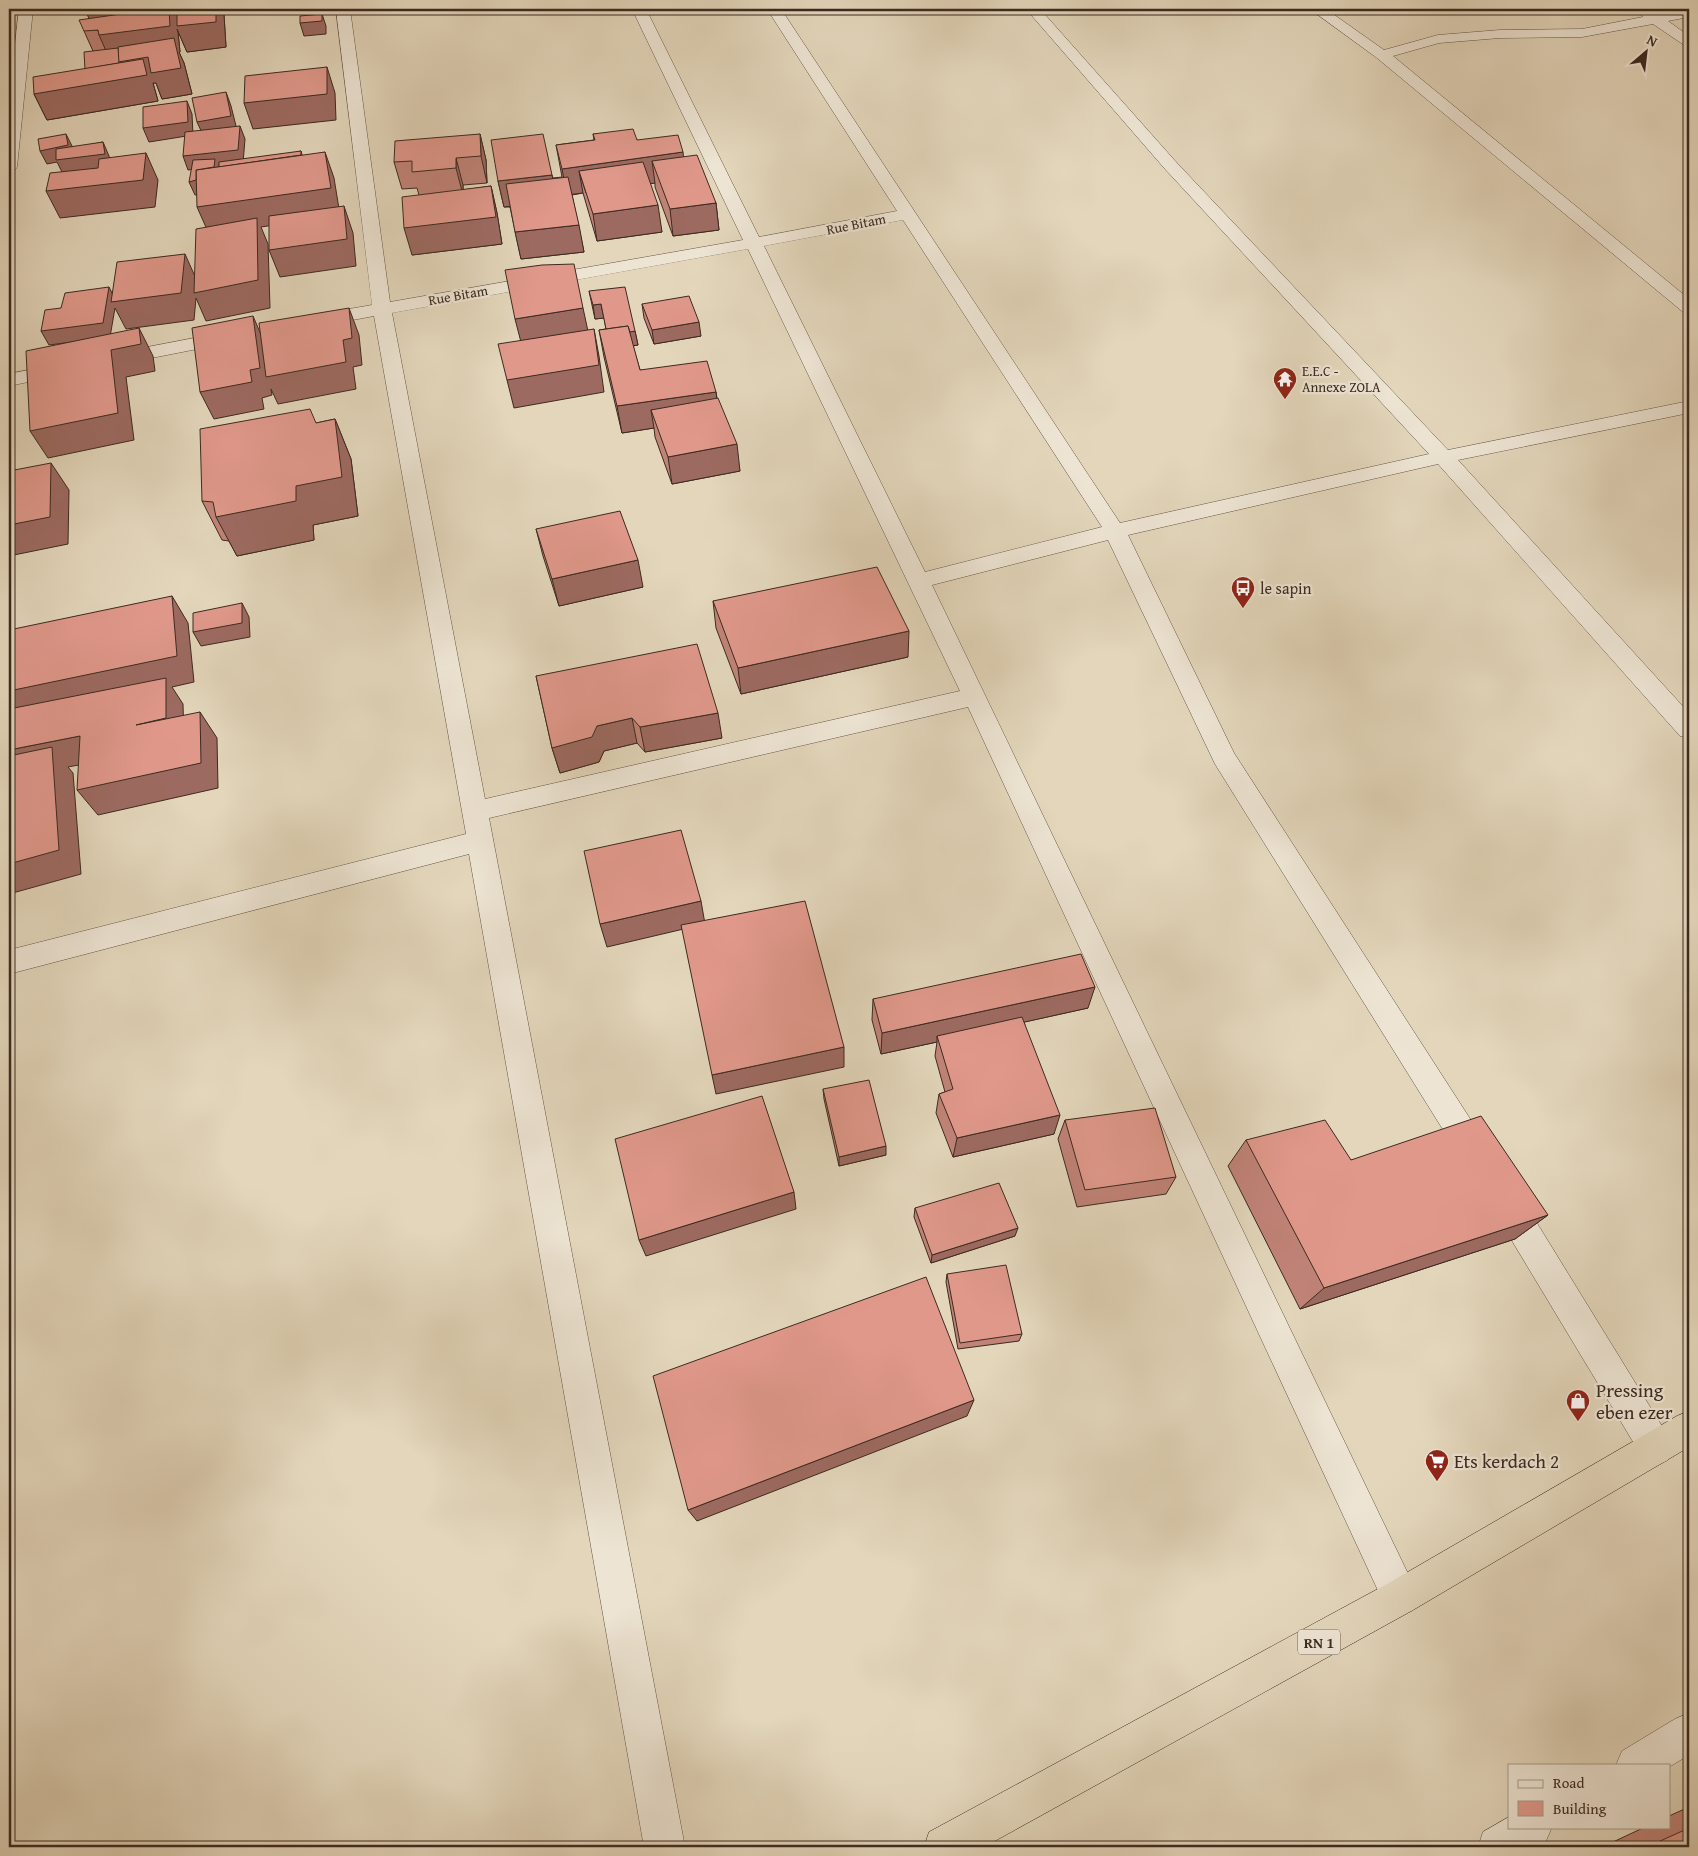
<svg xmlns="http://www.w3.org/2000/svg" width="1698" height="1856" viewBox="0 0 1698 1856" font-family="'Gentium Book Plus',serif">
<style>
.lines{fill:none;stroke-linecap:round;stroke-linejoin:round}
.street-casing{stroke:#665547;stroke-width:1}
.highway-casing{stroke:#3c2a20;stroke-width:1}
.street{fill:#ede4d3;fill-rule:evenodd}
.highway{fill:#e3d6bb;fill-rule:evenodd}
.wall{fill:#c18378;stroke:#3c2a20}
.shaded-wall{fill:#9d6a61;stroke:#3c2a20}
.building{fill:#e0988b;stroke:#3c2a20}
.labels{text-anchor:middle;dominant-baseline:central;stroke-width:4.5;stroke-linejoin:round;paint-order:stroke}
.far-street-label{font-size:14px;fill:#3c2a20;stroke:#ede4d3}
.far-poi-label{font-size:14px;fill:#3c2a20;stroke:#ede4d3;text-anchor:start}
.shield{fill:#ede4d3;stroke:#716256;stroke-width:1}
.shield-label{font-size:15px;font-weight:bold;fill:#3c2a20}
.poi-label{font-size:16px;fill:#3c2a20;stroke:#ede4d3;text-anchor:start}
.near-poi-label{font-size:19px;fill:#3c2a20;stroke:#ede4d3;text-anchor:start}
</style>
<rect width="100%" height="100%" fill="#e3d6bb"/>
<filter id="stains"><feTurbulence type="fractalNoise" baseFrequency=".004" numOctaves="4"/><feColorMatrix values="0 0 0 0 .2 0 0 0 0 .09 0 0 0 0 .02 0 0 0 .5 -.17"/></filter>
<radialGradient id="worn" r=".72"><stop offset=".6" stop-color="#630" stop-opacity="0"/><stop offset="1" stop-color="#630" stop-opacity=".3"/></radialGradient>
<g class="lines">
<g class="street-casing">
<g id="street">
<path d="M 19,9 L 33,9 L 17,167 L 15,170 L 9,172 L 9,98 Z"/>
<path d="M 336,9 L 350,9 L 390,302 L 743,240 L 632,9 L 646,9 L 759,237 L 897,211 L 767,9 L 781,9 L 1120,523 L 1429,454 L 1165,169 L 1026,9 L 1040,9 L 1177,163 L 1448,450 L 1689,401 L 1689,413 L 1458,460 L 1689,713 L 1689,738 L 1680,736 L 1438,464 L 1128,535 L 1234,753 L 1487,1145 L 1491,1155 L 1487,1165 L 1476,1170 L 1465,1165 L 1215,764 L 1108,540 L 932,585 L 1413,1584 L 1419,1597 L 1413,1610 L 1400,1616 L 1387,1610 L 968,707 L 489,818 L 685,1847 L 644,1847 L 469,854 L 9,974 L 9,950 L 466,834 L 374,316 L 315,327 L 308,325 L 306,321 L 308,317 L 315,315 L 372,305 ZM 903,220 L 1102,527 L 925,572 L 764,246 ZM 748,249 L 960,691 L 485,799 L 392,313 Z"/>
<path d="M 1310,9 L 1326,9 L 1384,50 L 1438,35 L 1500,30 L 1582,29 L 1643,17 L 1641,14 L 1648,10 L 1658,15 L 1689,9 L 1689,17 L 1668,21 L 1689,36 L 1689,46 L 1684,45 L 1653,24 L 1582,37 L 1500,38 L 1439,43 L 1393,56 L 1689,299 L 1689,313 L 1683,312 L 1377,58 Z"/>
<path d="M 231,331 L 238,333 L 240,337 L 238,341 L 116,365 L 109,363 L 106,359 L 109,355 L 116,353 Z"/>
<path d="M 64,363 L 71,365 L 74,369 L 71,373 L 9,386 L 9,374 Z"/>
<path d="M 1505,1185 L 1516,1189 L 1668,1436 L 1674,1448 L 1668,1460 L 1656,1466 L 1644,1460 L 1494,1211 L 1489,1200 L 1494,1189 Z"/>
<path d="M 1689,1713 L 1689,1755 L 1669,1767 L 1669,1765 L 1616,1765 L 1622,1751 L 1675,1719 Z"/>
<path d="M 1509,1817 L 1509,1827 L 1552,1827 L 1546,1841 L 1537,1847 L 1478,1847 L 1483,1832 Z"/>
</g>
</g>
<g class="highway-casing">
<path id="highway" d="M 1689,1411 L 1689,1447 L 1413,1610 L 984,1847 L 924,1847 L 929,1832 L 1387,1584 L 1677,1416 Z"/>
</g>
<use href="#street" class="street"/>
<use href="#highway" class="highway"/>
</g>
<g class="wall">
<path d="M 85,9 L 222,9 L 224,15 L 226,47 L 187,52 L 177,29 L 178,32 L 180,52 L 179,52 L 184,63 L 192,94 L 162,99 L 156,83 L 153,83 L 158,101 L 47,120 L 34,94 L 85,69 L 93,51 L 84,31 L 89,18 Z"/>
<path d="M 480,134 L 486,160 L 487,183 L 463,185 L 463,190 L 491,186 L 497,213 L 502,244 L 412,255 L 419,195 L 417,188 L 402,189 L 394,162 Z"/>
<path d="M 593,134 L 637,140 L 684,157 L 716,203 L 719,230 L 673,236 L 655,187 L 655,183 L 650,183 L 662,232 L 597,241 L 583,193 L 572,195 L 584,252 L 521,259 L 510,207 L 504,207 L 498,181 L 552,175 L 553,178 L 562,177 L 556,145 L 594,140 Z"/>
<path d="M 589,291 L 635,331 L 638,345 L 633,346 L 640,370 L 716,392 L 717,398 L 740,471 L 672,484 L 655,437 L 654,428 L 622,433 L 604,357 L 599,330 L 606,329 L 604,318 L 595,319 Z"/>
<path d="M 642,304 L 701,336 L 654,344 L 644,318 Z"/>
<path d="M 335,419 L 351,459 L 358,516 L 313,525 L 314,540 L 237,556 L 229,541 L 222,540 L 202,501 L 316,423 Z"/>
<path d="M 536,529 L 643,587 L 559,606 L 543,556 Z"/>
<path d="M 713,601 L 908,657 L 741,694 L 716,628 Z"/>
<path d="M 536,676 L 722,738 L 645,752 L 637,743 L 604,751 L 599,762 L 560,773 L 552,748 Z"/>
<path d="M 873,999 L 1088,1008 L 1024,1022 L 1054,1134 L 953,1157 L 936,1113 L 939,1094 L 945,1092 L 935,1056 L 937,1042 L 881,1054 L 872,1020 Z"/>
<path d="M 823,1089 L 886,1155 L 839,1166 L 824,1099 Z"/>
<path d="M 1065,1120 L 1176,1177 L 1166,1194 L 1077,1207 L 1058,1139 Z"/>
<path d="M 1246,1140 L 1351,1160 L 1548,1215 L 1515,1239 L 1300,1309 L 1228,1166 Z"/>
<path d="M 915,1208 L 1015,1236 L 931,1263 L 914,1217 Z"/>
<path d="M 947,1274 L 1022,1334 L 1019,1341 L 958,1349 L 946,1282 Z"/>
<path d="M 1689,1807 L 1689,1847 L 1616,1847 L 1613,1842 L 1645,1827 L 1669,1827 L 1669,1816 Z"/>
</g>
<g class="shaded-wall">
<path d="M 85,9 L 222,9 L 224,15 L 226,47 L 187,52 L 177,29 L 178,32 L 180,52 L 179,52 L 184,63 L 192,94 L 162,99 L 156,83 L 153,83 L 158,101 L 47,120 L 34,94 L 110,60 L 99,35 L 98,30 L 94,30 Z"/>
<path d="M 322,14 L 326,26 L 326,34 L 304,36 L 300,23 Z"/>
<path d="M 327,67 L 335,93 L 336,120 L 253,129 L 244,103 Z"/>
<path d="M 226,92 L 231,106 L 237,130 L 203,135 L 197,122 Z"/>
<path d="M 187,101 L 192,114 L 193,135 L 149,142 L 143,128 Z"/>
<path d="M 240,126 L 245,139 L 243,163 L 218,166 L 220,172 L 301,151 L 305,165 L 218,192 L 195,195 L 189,182 L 214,167 L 188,170 L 183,156 Z"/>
<path d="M 66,134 L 73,148 L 103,142 L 109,156 L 112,167 L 63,174 L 57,162 L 47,164 L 40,151 Z"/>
<path d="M 480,134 L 486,160 L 487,183 L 481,156 Z"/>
<path d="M 325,152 L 334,178 L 340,215 L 261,227 L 268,244 L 270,308 L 206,321 L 196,298 L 194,320 L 126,329 L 115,308 L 110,337 L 49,345 L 41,331 L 109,287 L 116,301 L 185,254 L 197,281 L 209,234 L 197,207 Z"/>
<path d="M 683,152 L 686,178 L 652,161 L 655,183 L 586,193 L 579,171 L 583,193 L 567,195 L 562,169 Z"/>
<path d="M 146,153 L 158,180 L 155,207 L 60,218 L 46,191 Z"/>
<path d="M 456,158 L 463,185 L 463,195 L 456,168 Z"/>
<path d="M 552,175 L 557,201 L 504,207 L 498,181 Z"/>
<path d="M 491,186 L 497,213 L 502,244 L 412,255 L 404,228 Z"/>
<path d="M 716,203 L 719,230 L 673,236 L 670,209 Z"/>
<path d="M 658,205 L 662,232 L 597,241 L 593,214 Z"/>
<path d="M 344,206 L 353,233 L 356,266 L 280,277 L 269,250 Z"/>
<path d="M 579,225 L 584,252 L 521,259 L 515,232 Z"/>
<path d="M 601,304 L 604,318 L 595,319 L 593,305 Z"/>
<path d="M 349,308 L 359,335 L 362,365 L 353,367 L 356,389 L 278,404 L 271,389 L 272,395 L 262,398 L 264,409 L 214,419 L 200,392 L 250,370 L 253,316 L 265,344 L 343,340 Z"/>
<path d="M 583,308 L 589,336 L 522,346 L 515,319 Z"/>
<path d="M 699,322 L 701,336 L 654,344 L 652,330 Z"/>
<path d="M 139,328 L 153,356 L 155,371 L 126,377 L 134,440 L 48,458 L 30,431 L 111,350 Z"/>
<path d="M 594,329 L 599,356 L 604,392 L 514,408 L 507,380 Z"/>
<path d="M 635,331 L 638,345 L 610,349 L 608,335 Z"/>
<path d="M 716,392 L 719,419 L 651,410 L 654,428 L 622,433 L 617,406 Z"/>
<path d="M 335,419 L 351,459 L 358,516 L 313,525 L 314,540 L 237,556 L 216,517 L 296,486 Z"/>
<path d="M 737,444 L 740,471 L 672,484 L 668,457 Z"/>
<path d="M 51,463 L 69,490 L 68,544 L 9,556 L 9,525 Z"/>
<path d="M 638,560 L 643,587 L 559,606 L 552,579 Z"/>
<path d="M 172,596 L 188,623 L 194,682 L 172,687 L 183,704 L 184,743 L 136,725 L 9,722 L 9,691 Z"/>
<path d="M 242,603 L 249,617 L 250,637 L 201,646 L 193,632 Z"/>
<path d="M 909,631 L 908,657 L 741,694 L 738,668 Z"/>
<path d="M 200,712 L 217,738 L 218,788 L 98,815 L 77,790 Z"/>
<path d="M 718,713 L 722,738 L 645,752 L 640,727 Z"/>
<path d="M 632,718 L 637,743 L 604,751 L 599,762 L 560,773 L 552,748 L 597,726 Z"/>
<path d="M 80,736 L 100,761 L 68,767 L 73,773 L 81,874 L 9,894 L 9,750 Z"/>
<path d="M 701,901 L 705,924 L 607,947 L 600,924 Z"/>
<path d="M 1095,987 L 1088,1008 L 939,1041 L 937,1036 L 937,1042 L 881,1054 L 882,1033 Z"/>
<path d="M 844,1047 L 844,1067 L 716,1094 L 712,1075 Z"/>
<path d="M 1060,1115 L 1054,1134 L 953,1157 L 957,1138 Z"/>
<path d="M 886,1146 L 886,1155 L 839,1166 L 839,1157 Z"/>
<path d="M 794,1192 L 796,1209 L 646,1256 L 639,1240 Z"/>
<path d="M 1548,1215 L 1515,1239 L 1300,1309 L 1324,1288 Z"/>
<path d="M 1018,1228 L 1015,1236 L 931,1263 L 932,1255 Z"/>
<path d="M 974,1400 L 967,1416 L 697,1521 L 688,1510 Z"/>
</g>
<g class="building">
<path d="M 98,9 L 134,9 L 99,14 Z"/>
<path d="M 156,9 L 169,9 L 170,26 L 99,35 L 98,30 L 84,31 L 79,20 Z"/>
<path d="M 177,9 L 216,9 L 216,22 L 177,26 Z"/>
<path d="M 322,14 L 322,21 L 300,23 L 300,16 Z"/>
<path d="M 174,38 L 181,68 L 151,73 L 148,57 L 118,62 L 118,47 Z"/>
<path d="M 118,48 L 119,63 L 85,69 L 84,52 Z"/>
<path d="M 143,59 L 147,75 L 34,94 L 33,77 Z"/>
<path d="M 327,67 L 327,94 L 244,103 L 245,76 Z"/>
<path d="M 226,92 L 231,116 L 197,122 L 192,98 Z"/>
<path d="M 187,101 L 188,122 L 143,128 L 143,107 Z"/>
<path d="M 240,126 L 238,150 L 183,156 L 185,132 Z"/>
<path d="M 633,129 L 637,140 L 678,135 L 683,152 L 562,169 L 556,145 L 595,140 L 593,134 Z"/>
<path d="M 66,134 L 68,145 L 40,151 L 38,139 Z"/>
<path d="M 480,134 L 481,156 L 456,158 L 456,168 L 412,172 L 412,161 L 394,162 L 395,141 Z"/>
<path d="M 543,134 L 552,175 L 498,181 L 491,140 Z"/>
<path d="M 103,142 L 105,154 L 56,160 L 56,149 Z"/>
<path d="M 301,151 L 301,155 L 219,167 L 219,162 Z"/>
<path d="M 325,152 L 331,188 L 197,207 L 196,170 Z"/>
<path d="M 146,153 L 143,180 L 46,191 L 50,173 L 98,168 L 99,159 Z"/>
<path d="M 697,155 L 716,203 L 670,209 L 652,161 Z"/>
<path d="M 215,159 L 214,167 L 196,170 L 196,180 L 189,182 L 193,160 Z"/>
<path d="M 643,162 L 658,205 L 593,214 L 579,171 Z"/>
<path d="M 568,177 L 579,225 L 515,232 L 506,184 Z"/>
<path d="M 491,186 L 496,217 L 404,228 L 402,197 Z"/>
<path d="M 344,206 L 347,239 L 269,250 L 269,216 Z"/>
<path d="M 257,218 L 258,280 L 194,293 L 196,229 Z"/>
<path d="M 185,254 L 181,293 L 111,302 L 117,262 Z"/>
<path d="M 574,264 L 583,308 L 515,319 L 505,270 L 542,265 Z"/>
<path d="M 109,287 L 103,323 L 41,331 L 45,310 L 61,308 L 65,293 Z"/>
<path d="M 625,287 L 635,331 L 630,332 L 628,326 L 606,329 L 601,304 L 593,305 L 589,291 Z"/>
<path d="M 689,296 L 699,322 L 652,330 L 642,304 Z"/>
<path d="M 349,308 L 352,338 L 343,340 L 346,362 L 266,377 L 259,323 Z"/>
<path d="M 253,316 L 260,368 L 250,370 L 252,382 L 200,392 L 192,328 Z"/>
<path d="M 628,326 L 640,370 L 707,361 L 716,392 L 617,406 L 599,330 Z"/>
<path d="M 139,328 L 141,344 L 111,350 L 118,413 L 30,431 L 26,351 Z"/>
<path d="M 594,329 L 599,365 L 507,380 L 498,344 Z"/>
<path d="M 718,398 L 737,444 L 668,457 L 651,410 Z"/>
<path d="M 310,409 L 316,423 L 335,419 L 342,477 L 296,486 L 296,501 L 216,517 L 213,502 L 202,501 L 200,429 Z"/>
<path d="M 51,463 L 50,517 L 9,525 L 9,471 Z"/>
<path d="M 620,511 L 638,560 L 552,579 L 536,529 Z"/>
<path d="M 877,567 L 909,631 L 738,668 L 713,601 Z"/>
<path d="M 172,596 L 177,656 L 9,691 L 9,630 Z"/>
<path d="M 242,603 L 242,623 L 193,632 L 193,613 Z"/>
<path d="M 697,644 L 718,713 L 640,727 L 632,718 L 597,726 L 592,737 L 552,748 L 536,676 Z"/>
<path d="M 166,678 L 166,718 L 136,725 L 200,712 L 201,763 L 77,790 L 80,736 L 9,750 L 9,709 Z"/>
<path d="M 52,747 L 59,850 L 9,864 L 9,756 Z"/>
<path d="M 681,830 L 701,901 L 600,924 L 584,851 Z"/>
<path d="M 805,901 L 844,1047 L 712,1075 L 681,925 Z"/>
<path d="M 1081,954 L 1095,987 L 882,1033 L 873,999 Z"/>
<path d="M 1022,1017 L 1060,1115 L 957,1138 L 939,1094 L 953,1089 L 937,1036 Z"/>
<path d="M 869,1080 L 886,1146 L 839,1157 L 823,1089 Z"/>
<path d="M 762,1096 L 794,1192 L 639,1240 L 615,1139 Z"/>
<path d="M 1155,1108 L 1176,1177 L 1085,1190 L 1065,1120 Z"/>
<path d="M 1481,1116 L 1548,1215 L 1324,1288 L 1246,1140 L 1325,1120 L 1351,1160 Z"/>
<path d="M 999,1183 L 1018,1228 L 932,1255 L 915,1208 Z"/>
<path d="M 1006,1265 L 1022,1334 L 960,1343 L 947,1274 Z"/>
<path d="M 926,1277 L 974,1400 L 688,1510 L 653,1376 Z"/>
<path d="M 1689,1828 L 1689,1847 L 1647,1847 Z"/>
</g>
<defs>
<g id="temple-pin" transform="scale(1.25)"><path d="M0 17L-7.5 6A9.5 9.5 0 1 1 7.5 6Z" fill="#8f2418" stroke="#ede4d3"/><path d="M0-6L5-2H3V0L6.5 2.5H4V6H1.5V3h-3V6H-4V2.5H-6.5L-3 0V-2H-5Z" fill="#fff"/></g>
<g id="bus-pin" transform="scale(1.25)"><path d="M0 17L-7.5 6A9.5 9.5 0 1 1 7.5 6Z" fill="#8f2418" stroke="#ede4d3"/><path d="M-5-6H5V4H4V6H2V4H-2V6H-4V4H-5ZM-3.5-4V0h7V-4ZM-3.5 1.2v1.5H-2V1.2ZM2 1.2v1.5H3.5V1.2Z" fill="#fff"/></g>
<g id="shop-pin" transform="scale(1.25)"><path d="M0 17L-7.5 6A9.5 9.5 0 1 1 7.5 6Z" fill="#8f2418" stroke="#ede4d3"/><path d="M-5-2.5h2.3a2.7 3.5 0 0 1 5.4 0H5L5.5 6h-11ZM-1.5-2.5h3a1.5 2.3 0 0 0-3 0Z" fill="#fff"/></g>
<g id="supermarket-pin" transform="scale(1.25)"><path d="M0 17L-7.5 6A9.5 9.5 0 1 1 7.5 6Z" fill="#8f2418" stroke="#ede4d3"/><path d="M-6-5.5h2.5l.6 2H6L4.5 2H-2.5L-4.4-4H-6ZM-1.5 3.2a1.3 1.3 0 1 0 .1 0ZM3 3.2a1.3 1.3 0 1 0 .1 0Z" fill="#fff"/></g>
</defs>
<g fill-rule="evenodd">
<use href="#temple-pin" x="1285" y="379"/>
<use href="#bus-pin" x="1243" y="588"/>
<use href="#shop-pin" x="1578" y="1401"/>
<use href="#supermarket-pin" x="1437" y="1461"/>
</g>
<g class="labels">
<g class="far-street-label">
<text transform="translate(856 224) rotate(-11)">Rue Bitam</text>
<text transform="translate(458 295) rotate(-10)">Rue Bitam</text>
</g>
<g class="far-poi-label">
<text x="1302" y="371">E.E.C -<tspan x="1302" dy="16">Annexe ZOLA</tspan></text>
</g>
<rect class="shield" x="1298" y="1629.5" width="42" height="25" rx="4"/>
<g class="shield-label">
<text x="1319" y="1642">RN 1</text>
</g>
<g class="poi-label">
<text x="1260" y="588">le sapin</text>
</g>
<g class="near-poi-label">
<text x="1596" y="1390">Pressing<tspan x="1596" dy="22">eben ezer</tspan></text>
<text x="1454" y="1461">Ets kerdach 2</text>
</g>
</g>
<rect width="1698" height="1856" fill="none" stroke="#e3d6bb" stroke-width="30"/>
<rect x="10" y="10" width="1678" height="1836" fill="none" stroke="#3c2a20" stroke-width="2.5"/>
<rect x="15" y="15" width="1668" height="1826" fill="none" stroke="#3c2a20"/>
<rect x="1508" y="1764" width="162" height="65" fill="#ede4d3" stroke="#a69a8b"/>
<rect x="1518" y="1780" width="25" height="8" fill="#ede4d3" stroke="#a69a8b"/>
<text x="1553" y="1788" font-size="15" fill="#3c2a20">Road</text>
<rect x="1518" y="1801" width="25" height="15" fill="#e0988b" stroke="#a69a8b"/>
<text x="1553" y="1814" font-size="15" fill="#3c2a20">Building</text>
<g transform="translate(1646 52) rotate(28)" stroke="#ede4d3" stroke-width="4" paint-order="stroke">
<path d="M0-4L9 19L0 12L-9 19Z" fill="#3c2a20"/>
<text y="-8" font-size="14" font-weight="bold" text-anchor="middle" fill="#3c2a20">N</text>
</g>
<rect width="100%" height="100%" filter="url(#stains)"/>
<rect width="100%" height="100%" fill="url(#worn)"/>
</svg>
